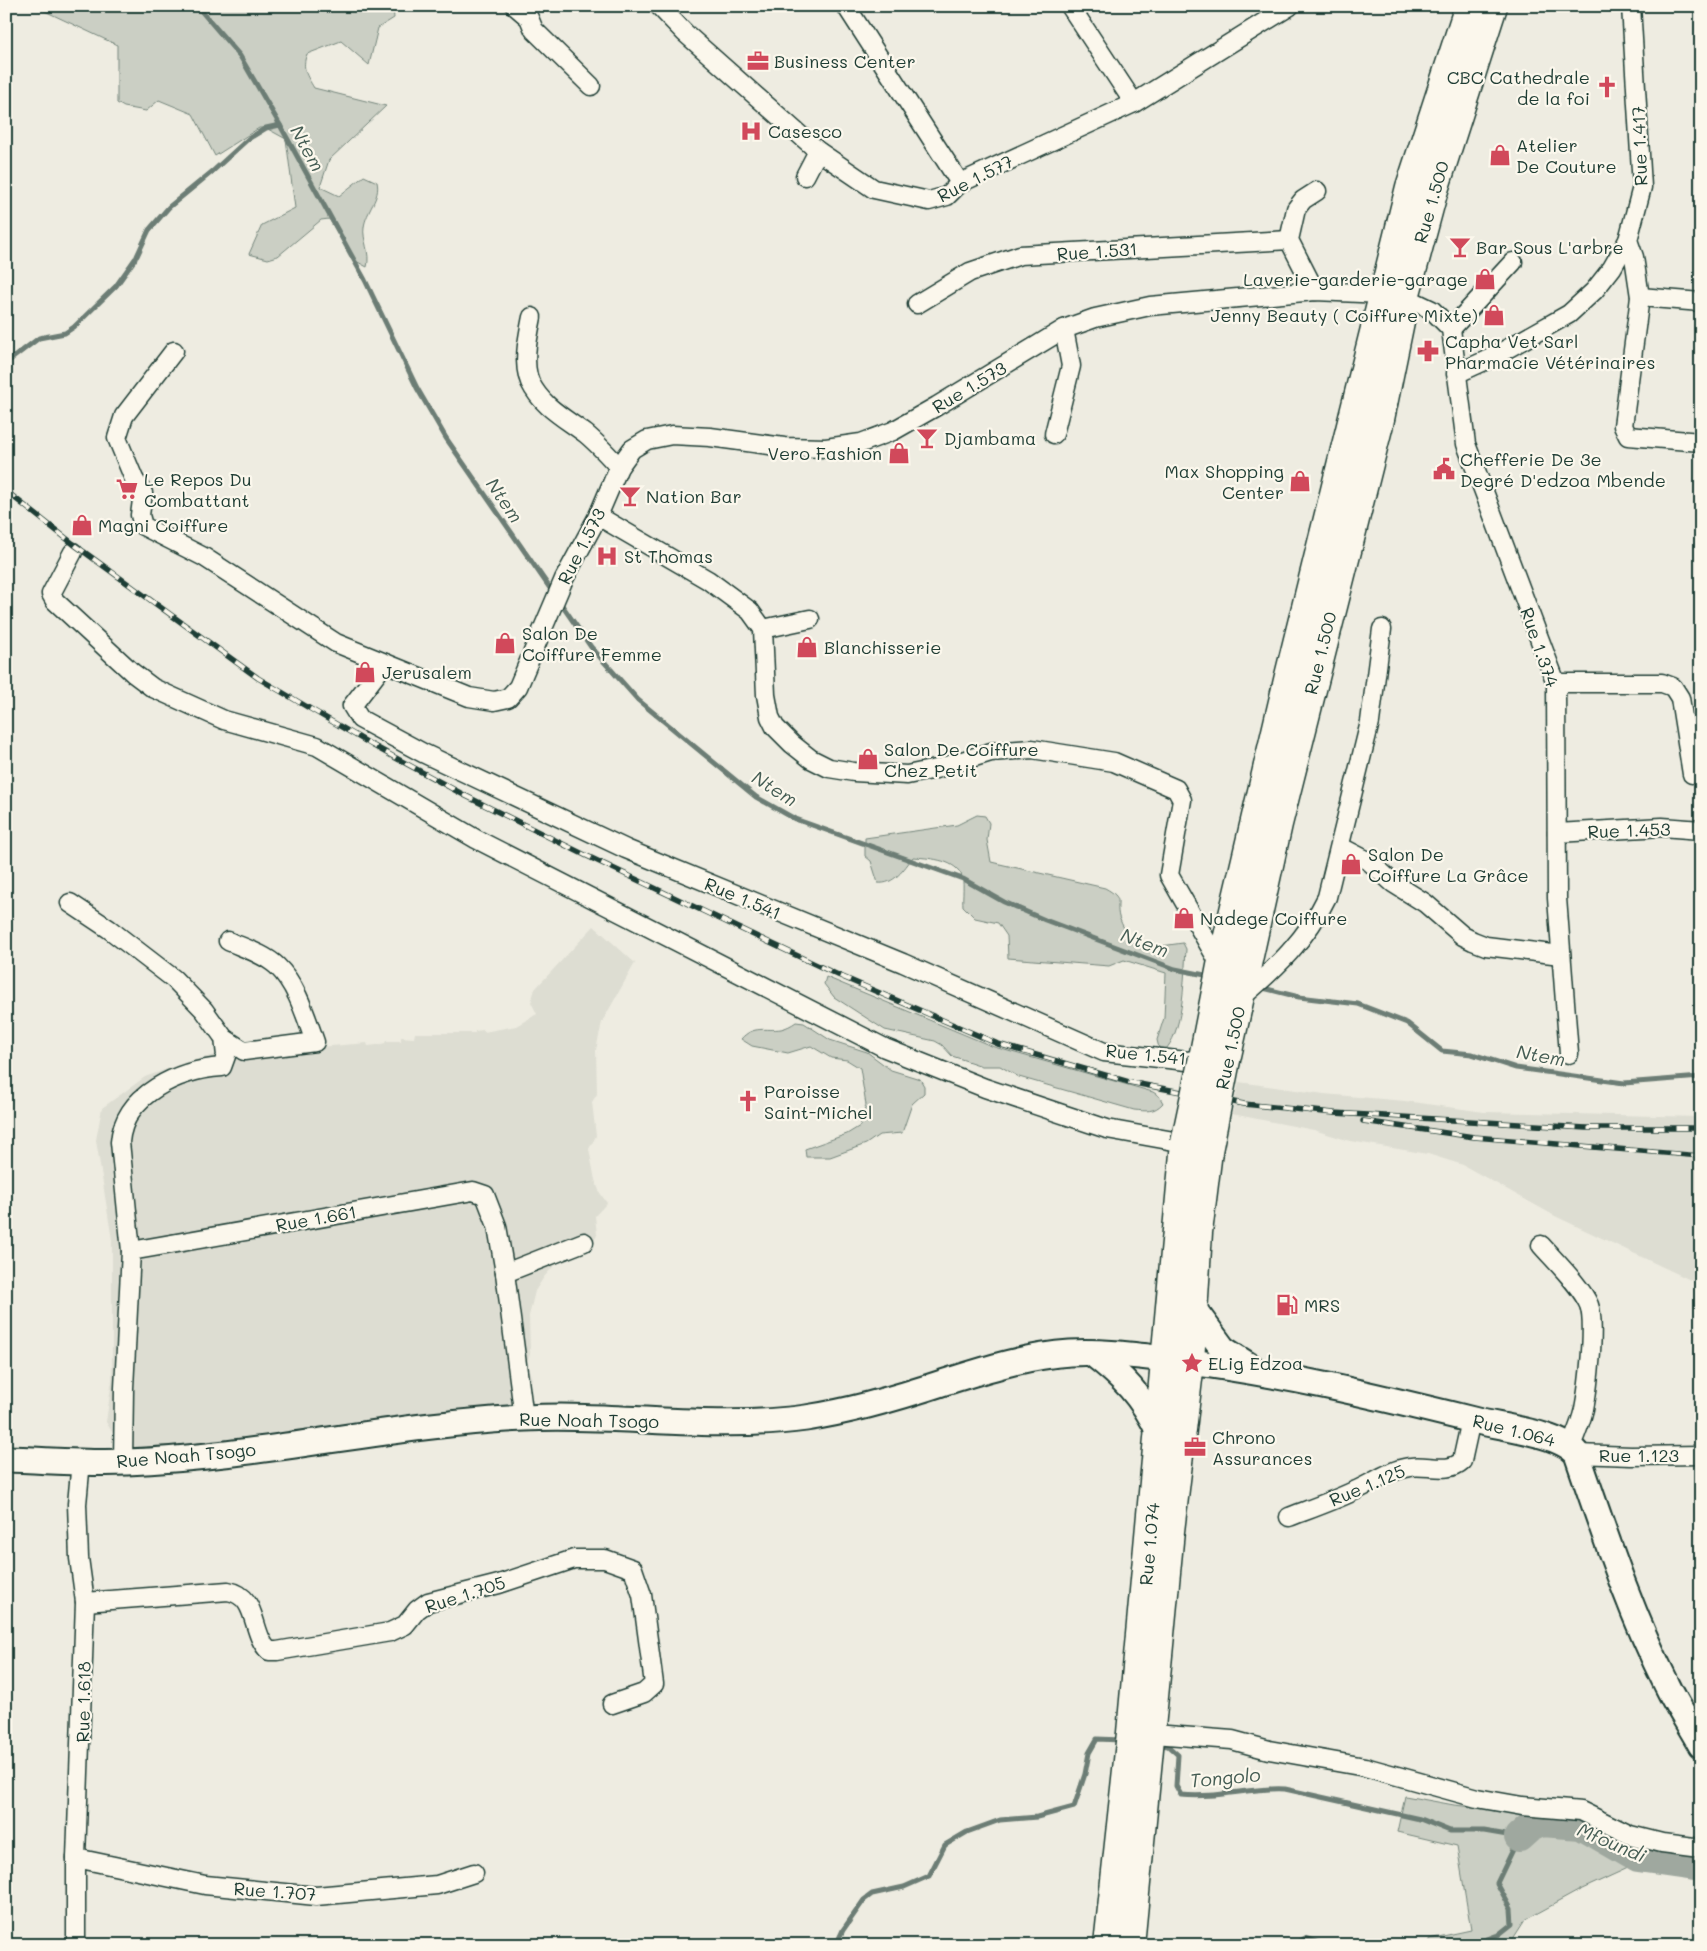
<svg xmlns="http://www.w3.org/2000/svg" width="1707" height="1951" viewBox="0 0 1707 1951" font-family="Mali,sans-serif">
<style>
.built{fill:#ddddd2}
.green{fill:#cbcfc4;stroke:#75867c}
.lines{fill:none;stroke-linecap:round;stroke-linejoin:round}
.stream{stroke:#6c7d74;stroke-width:5}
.river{stroke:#9fa89f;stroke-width:30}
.street-casing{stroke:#1f3d34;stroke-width:21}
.secondary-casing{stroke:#1f3d34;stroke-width:29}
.primary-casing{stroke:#1f3d34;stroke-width:31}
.street{stroke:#fbf7ec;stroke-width:18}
.secondary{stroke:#fbf7ec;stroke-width:25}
.primary{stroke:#fbf7ec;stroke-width:28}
.rail-casing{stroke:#1f3d34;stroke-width:5.5}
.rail{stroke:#fbf7ec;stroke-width:4;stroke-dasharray:11;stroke-linecap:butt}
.primary-bridge-casing{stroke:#1f3d34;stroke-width:31;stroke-linecap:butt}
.primary-bridge{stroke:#fbf7ec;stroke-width:28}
.labels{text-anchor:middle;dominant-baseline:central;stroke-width:4.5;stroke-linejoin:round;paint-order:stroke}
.poi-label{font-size:18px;fill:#1f3d34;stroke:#fbf7ec;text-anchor:start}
.street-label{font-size:18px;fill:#1f3d34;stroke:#fbf7ec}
.water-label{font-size:19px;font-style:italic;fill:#455d54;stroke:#fbf7ec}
</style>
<rect width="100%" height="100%" fill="#eeece1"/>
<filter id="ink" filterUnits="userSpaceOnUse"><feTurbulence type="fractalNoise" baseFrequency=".02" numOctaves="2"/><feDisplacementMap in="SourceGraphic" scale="10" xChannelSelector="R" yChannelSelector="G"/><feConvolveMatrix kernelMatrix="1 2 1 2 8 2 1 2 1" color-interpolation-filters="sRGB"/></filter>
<g filter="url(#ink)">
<g class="built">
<path d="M 594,926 L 635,963 L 602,1022 L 596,1050 L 597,1094 L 592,1102 L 596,1136 L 589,1149 L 595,1180 L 600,1193 L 607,1203 L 595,1216 L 597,1235 L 589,1251 L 560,1259 L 544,1277 L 535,1291 L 529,1316 L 530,1354 L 527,1364 L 532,1379 L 520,1411 L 127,1457 L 106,1422 L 112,1380 L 112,1240 L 96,1140 L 102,1108 L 145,1077 L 186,1062 L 223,1053 L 243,1060 L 295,1049 L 367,1043 L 368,1046 L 377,1045 L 385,1043 L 386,1041 L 401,1041 L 401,1037 L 414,1038 L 415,1033 L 475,1033 L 475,1031 L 484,1030 L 484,1032 L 516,1026 L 537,1014 L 531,1002 L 535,989 Z"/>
<path d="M 1239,1082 L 1324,1094 L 1405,1101 L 1484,1112 L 1701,1117 L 1701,1285 L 1555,1216 L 1463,1165 L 1428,1154 L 1350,1141 L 1314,1130 L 1232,1114 Z"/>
</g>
<g class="green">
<path d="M 34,6 L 393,6 L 394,18 L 378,28 L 369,65 L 341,41 L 307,54 C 301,68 307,76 314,88 L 386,106 L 329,160 L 320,187 L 339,196 L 364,176 L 377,182 C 381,198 366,211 364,227 C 362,240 371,253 367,267 L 354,260 L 329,219 L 321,220 L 278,256 L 268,259 L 249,254 L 262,225 L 295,208 L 286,139 L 266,128 L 259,128 L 215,156 L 193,114 L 159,100 L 146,111 L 124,107 L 117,103 L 117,45 Z"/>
<path d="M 977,815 L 985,816 L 989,823 L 987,840 L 991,862 L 1105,888 C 1125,899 1115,901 1119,917 C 1122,926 1128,935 1132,942 L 1154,947 L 1183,943 L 1186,949 C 1184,977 1184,1026 1167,1048 L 1159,1048 L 1157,1040 L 1164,1018 L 1166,973 L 1124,960 L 1109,966 L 1008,958 L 1007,936 L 998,923 L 975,918 L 963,906 C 962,897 965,881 961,874 C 953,859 927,858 913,857 C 904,869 894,885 878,883 L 871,861 L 865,856 L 865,838 L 957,825 Z"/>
<path d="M 826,977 L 994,1047 L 1153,1092 L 1159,1096 L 1163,1103 C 1154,1113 1146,1111 1134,1110 L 1019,1077 L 1000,1066 L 982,1066 L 952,1056 L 942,1045 L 935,1041 L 885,1030 L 834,997 L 824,984 Z"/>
<path d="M 796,1022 L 804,1023 L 830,1040 L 867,1052 L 891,1070 L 920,1079 L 924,1086 L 924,1093 L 912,1104 L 902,1133 L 879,1135 L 866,1144 L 830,1157 L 806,1157 L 805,1149 L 847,1134 L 860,1126 L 866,1105 L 860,1068 L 847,1060 L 831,1058 L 811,1046 L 788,1053 L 752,1046 L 741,1039 C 753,1025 766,1031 781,1029 C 786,1028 792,1025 796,1022 Z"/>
<path d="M 1405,1796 L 1454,1805 L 1586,1820 L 1642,1847 L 1644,1865 L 1628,1868 L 1580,1890 L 1525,1920 L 1509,1945 L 1430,1945 L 1429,1939 L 1471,1930 L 1457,1846 L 1397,1832 Z"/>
</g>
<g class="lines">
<g class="stream">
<path d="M 197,6 L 240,56 L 280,125 L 365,280 L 417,388 L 446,438 L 554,594"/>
<path d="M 137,256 L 149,230 L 169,207 L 213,171 L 248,139 L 266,128 L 280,125"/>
<path d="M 6,363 L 39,338 L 65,333 L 74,327 L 116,286 L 135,259"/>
<path d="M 559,601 L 591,647 L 638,700 L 756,797 L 795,819 L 963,879 L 1004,902 L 1045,920 L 1175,969 L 1210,976"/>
<path d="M 1259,987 L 1299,997 L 1358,1004 L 1407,1023 L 1442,1051 L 1472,1054 L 1516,1068 L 1624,1083 L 1701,1077"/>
<path d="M 1157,1744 L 1168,1746 L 1178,1755 L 1176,1786 L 1181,1795 C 1217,1799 1250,1787 1285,1789 L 1420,1819 L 1450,1831 L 1484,1831 L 1519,1837 L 1497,1883 L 1511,1909 L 1512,1924 L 1498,1935 L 1471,1945"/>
<path d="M 836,1945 L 843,1930 L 864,1900 L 872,1894 L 904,1887 L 929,1876 L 945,1845 L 967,1832 L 1000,1820 L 1037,1817 L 1074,1807 L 1085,1774 L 1089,1753 L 1097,1739 L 1121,1740"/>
<path d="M 1294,1945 L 1305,1938 L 1325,1945 L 1341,1945"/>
</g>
<path class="river" d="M 1519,1837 L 1529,1828 L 1542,1822 L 1581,1825 L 1638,1858 L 1701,1867"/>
<g class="street-casing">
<g id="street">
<path d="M 515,6 L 529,18 L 534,30 L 591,86"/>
<path d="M 659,6 L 685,33 L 818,151 L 874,189 L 929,201 L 947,196 L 960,183 L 1134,103 L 1290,6"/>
<path d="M 846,6 L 960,183"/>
<path d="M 1070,6 L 1134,103"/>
<path d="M 805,176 L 818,151"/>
<path d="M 1628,240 L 1634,257 L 1640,297 L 1623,426 L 1628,436 L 1701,442"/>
<path d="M 1315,291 L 1289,240 L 1296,209 L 1303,200 L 1317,191"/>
<path d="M 1640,297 L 1701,302"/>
<path d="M 917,304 L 970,272 L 1020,255 L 1289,240"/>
<path d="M 532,317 C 528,337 522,363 530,382 C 542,407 565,418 586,434 C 598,444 608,455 619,467"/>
<path d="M 1451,329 L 1513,262"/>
<path d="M 174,351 L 124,416 L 117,438 L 134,479 L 143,493 L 140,515 L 143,526 L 204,557 L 336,643 L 469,697 L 494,701 L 508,698 L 518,687 L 564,579 L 598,516 L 619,467 L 632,449 L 647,440 L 672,435 L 710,437 L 784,447 L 826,448 L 861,443 L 893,431 L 937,406 L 1064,329 L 1095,318 L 1150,306 L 1315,291 L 1383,294 L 1405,297 L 1432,310 L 1451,329 L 1466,444 L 1556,683 L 1557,898 L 1569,1054"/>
<path d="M 1456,374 L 1489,359 L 1569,314 L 1594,291 L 1612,268 L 1628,240 L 1642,187 L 1631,6"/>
<path d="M 1054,434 L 1071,366 L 1064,329"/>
<path d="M 598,516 L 708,580 L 750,611 L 763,629 L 766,695 L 770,717 L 775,727 L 792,744 L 811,759 L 829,768 L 854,772 L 907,775 L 936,769 L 991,752 L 1032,749 L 1114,762 L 1176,789 L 1182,800 L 1169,875 L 1221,966"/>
<path d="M 73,552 L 51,594 L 55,601 L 133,673 L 153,688 L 224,720 L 317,746 L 476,839 L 885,1048 L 985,1088 L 1107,1129 L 1185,1143"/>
<path d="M 763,629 L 810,619"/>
<path d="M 385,663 L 352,706 L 360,719 L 423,753 L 626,849 L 903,963 L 1104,1052 L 1187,1061 L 1203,1058"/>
<path d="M 1556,683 L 1662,683 L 1673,687 L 1680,698 L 1692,774"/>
<path d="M 1557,833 L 1662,827 L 1701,830"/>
<path d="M 1341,847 L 1370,862 L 1393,883 L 1425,903 L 1463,936 L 1473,941 L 1486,946 L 1561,955"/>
<path d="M 70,903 L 109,929 L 174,979 L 204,1010 L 224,1038 L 244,1051 L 315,1042 C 306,1017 297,985 277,966 C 264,954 244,948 228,941"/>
<path d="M 1241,998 C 1276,968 1307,939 1327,897 L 1370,722 L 1382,629"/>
<path d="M 1541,1245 C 1555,1261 1581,1286 1589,1305 C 1596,1324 1588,1389 1584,1409 C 1581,1422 1576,1434 1571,1446"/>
<path d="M 131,1251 L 120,1142 C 124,1094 179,1070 222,1067 L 226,1056 L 224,1038"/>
<path d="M 505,1273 L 584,1242"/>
<path d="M 1577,1454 L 1631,1456 L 1701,1455"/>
<path d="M 123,1462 L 124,1388 L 131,1251 L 473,1191 L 485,1195 L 497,1226 L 505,1273 L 524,1418"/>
<path d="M 1289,1517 C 1310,1509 1333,1501 1354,1491 C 1373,1483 1389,1470 1410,1467 C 1427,1464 1448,1474 1462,1461 L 1471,1420"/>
<path d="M 85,1602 L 228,1591 C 259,1596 250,1633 269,1651 L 277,1651 L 390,1632 L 405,1625 L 417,1610 L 428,1602 L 499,1584 L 574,1559 L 605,1559 L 633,1569 L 642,1595 L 654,1684 L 644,1693 L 612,1704"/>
<path d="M 1141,1733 L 1232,1740 L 1269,1750 L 1365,1767 L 1477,1798 L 1522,1806 L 1581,1811 L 1630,1835 L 1662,1843 L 1701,1848"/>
<path d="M 76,1858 L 205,1885 L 316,1896 L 437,1885 L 474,1873"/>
<path d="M 76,1945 L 76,1858 L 85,1602 L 79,1558 L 77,1504 L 81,1461"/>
</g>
</g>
<g class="secondary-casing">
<g id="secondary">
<path d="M 1195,1311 L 1223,1349 L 1251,1367"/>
<path d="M 1092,1353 C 1123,1377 1142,1396 1159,1432"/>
<path d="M 6,1459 C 46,1460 87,1464 127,1462 C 260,1457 392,1424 525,1418 C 619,1413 713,1431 806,1418 C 853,1411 900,1397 945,1382 C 987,1369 1026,1356 1070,1353 C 1107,1351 1145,1357 1182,1361 C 1280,1373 1376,1396 1473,1420 C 1499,1427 1561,1433 1577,1454 C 1604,1532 1630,1612 1667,1685 C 1677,1706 1690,1725 1701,1745"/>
</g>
</g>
<g class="primary-casing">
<g id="primary">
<path d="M 1203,1058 L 1221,966 L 1289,676 L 1410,187 L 1469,6"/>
<path d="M 1226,1060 L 1278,824 L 1379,424 L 1405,297 L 1433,193 L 1493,6"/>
<path d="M 1108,1945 L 1131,1733 L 1185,1143"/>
<path d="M 1130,1945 L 1170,1531 L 1190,1362 L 1198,1232 L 1208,1151"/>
</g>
</g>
<use href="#street" class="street"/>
<use href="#secondary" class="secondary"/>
<use href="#primary" class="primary"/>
<g class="rail-casing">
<g id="rail">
<path d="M 6,491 L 76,546 L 258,678 L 372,745 L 464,795 L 585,855 L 838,975 L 998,1044 L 1129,1082 L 1244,1104 L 1334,1113 L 1586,1128 L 1701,1128"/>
<path d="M 1363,1121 L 1474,1137 L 1701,1156"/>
</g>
</g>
<use href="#rail" class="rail"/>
<g class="primary-bridge-casing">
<g id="primary-bridge">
<path d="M 1185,1143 L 1203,1058"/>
<path d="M 1208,1151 L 1226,1060"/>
</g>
</g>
<use href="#primary-bridge" class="primary-bridge"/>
</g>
</g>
<defs>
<g id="office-bare" transform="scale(1.725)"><path d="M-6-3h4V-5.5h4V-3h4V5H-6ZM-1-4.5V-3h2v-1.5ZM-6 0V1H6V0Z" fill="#d1495b" stroke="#fbf7ec" stroke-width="2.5" paint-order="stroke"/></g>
<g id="church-bare" transform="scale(1.725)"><path d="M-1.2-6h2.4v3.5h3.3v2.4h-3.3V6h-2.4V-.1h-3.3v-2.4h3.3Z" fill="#d1495b" stroke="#fbf7ec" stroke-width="2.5" paint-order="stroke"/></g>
<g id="hospital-bare" transform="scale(1.725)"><path d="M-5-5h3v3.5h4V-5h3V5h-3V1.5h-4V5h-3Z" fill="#d1495b" stroke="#fbf7ec" stroke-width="2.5" paint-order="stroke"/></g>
<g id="shop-bare" transform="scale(1.725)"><path d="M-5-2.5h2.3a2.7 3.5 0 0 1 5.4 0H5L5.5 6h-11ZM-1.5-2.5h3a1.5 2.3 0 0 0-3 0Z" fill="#d1495b" stroke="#fbf7ec" stroke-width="2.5" paint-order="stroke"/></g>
<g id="bar-bare" transform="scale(1.725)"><path d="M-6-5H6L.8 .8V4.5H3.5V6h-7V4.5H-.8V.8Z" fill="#d1495b" stroke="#fbf7ec" stroke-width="2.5" paint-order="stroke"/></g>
<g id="pharmacy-bare" transform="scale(1.725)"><path d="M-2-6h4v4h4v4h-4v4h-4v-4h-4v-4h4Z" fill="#d1495b" stroke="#fbf7ec" stroke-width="2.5" paint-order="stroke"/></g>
<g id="civic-bare" transform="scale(1.725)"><path d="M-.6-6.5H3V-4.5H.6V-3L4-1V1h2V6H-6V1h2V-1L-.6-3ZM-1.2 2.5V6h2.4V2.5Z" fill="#d1495b" stroke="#fbf7ec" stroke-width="2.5" paint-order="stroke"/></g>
<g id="supermarket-bare" transform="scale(1.725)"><path d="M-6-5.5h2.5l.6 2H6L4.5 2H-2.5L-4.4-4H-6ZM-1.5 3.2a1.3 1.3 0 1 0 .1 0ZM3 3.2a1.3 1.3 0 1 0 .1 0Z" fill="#d1495b" stroke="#fbf7ec" stroke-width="2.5" paint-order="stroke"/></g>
<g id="fuel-bare" transform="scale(1.725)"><path d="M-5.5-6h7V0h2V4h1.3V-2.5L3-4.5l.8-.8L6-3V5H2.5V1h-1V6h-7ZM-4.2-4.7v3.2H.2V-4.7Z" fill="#d1495b" stroke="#fbf7ec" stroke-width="2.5" paint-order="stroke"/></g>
<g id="sight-bare" transform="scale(1.725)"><path d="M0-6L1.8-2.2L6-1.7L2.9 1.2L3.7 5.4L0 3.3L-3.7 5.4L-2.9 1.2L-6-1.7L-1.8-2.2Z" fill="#d1495b" stroke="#fbf7ec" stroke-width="2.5" paint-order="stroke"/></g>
</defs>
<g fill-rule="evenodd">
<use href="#office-bare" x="758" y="61"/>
<use href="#church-bare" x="1607" y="87"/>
<use href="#hospital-bare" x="751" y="131"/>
<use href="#shop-bare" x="1500" y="155"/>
<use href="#bar-bare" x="1460" y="247"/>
<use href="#shop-bare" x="1485" y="279"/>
<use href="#shop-bare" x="1494" y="315"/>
<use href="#pharmacy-bare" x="1428" y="351"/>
<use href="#bar-bare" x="927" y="438"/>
<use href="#shop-bare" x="899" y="453"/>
<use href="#civic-bare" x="1444" y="469"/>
<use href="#shop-bare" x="1300" y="481"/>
<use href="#supermarket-bare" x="127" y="489"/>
<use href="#bar-bare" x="630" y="496"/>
<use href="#shop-bare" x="82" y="525"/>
<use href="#hospital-bare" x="607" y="556"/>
<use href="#shop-bare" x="505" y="643"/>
<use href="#shop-bare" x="807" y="647"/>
<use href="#shop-bare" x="365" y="672"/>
<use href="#shop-bare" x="868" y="759"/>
<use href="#shop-bare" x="1351" y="864"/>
<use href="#shop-bare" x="1184" y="918"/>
<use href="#church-bare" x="748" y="1101"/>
<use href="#fuel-bare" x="1287" y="1305"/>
<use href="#sight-bare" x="1192" y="1363"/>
<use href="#office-bare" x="1195" y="1447"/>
</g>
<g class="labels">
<g class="poi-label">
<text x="774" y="61">Business Center</text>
<text x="1590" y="77" text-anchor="end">CBC Cathedrale<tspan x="1590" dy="21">de la foi</tspan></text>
<text x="768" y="131">Casesco</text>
<text x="1516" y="145">Atelier<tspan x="1516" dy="21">De Couture</tspan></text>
<text x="1476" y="247">Bar Sous L'arbre</text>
<text x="1468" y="279" text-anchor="end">Laverie-garderie-garage</text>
<text x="1478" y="315" text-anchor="end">Jenny Beauty ( Coiffure Mixte)</text>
<text x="1445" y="341">Capha Vet Sarl<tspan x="1445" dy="21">Pharmacie Vétérinaires</tspan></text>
<text x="944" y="438">Djambama</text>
<text x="882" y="453" text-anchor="end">Vero Fashion</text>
<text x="1460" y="459">Chefferie De 3e<tspan x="1460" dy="21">Degré D'edzoa Mbende</tspan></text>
<text x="1284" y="471" text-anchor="end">Max Shopping<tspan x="1284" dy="21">Center</tspan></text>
<text x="144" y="479">Le Repos Du<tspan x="144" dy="21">Combattant</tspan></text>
<text x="646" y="496">Nation Bar</text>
<text x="98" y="525">Magni Coiffure</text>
<text x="624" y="556">St Thomas</text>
<text x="522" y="633">Salon De<tspan x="522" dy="21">Coiffure Femme</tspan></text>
<text x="824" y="647">Blanchisserie</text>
<text x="382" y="672">Jerusalem</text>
<text x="884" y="749">Salon De Coiffure<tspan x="884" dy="21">Chez Petit</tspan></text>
<text x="1368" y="854">Salon De<tspan x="1368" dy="21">Coiffure La Grâce</tspan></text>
<text x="1200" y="918">Nadege Coiffure</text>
<text x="764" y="1091">Paroisse<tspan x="764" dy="21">Saint-Michel</tspan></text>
<text x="1304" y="1305">MRS</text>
<text x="1208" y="1363">ELig Edzoa</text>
<text x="1212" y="1437">Chrono<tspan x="1212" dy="21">Assurances</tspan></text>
</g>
<g class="street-label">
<text transform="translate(1639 146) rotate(-92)">Rue 1.417</text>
<text transform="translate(975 178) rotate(-27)">Rue 1.577</text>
<text transform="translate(1431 202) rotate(-74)">Rue 1.500</text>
<text transform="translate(1097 251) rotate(-4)">Rue 1.531</text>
<text transform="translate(969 387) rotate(-31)">Rue 1.573</text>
<text transform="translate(581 546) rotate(-63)">Rue 1.573</text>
<text transform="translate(1540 647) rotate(71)">Rue 1.374</text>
<text transform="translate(1320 653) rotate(-76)">Rue 1.500</text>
<text transform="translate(1629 830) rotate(-2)">Rue 1.453</text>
<text transform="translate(743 898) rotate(23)">Rue 1.541</text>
<text transform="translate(1230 1048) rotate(-78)">Rue 1.500</text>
<text transform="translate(1146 1054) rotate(6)">Rue 1.541</text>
<text transform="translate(316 1218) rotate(-10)">Rue 1.661</text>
<text transform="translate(589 1420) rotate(1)">Rue Noah Tsogo</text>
<text transform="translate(1514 1430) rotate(14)">Rue 1.064</text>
<text transform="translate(186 1455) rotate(-5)">Rue Noah Tsogo</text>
<text x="1639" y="1455">Rue 1.123</text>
<text transform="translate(1367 1485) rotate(-23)">Rue 1.125</text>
<text transform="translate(1149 1544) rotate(-85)">Rue 1.074</text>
<text transform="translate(465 1594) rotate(-18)">Rue 1.705</text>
<text transform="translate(83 1702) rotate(-89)">Rue 1.618</text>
<text transform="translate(275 1891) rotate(4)">Rue 1.707</text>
</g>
<g class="water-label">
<text transform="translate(308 148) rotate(61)">Ntem</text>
<text transform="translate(505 500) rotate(56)">Ntem</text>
<text transform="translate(775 788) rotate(32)">Ntem</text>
<text transform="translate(1145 942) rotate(21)">Ntem</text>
<text transform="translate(1541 1055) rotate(10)">Ntem</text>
<text transform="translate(1225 1777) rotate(-5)">Tongolo</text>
<text transform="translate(1612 1842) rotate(23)">Mfoundi</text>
</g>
</g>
<rect width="1707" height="1951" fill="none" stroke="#fbf7ec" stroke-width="25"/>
<rect x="12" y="12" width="1682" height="1926" fill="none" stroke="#1f3d34" stroke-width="2" filter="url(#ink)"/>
</svg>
